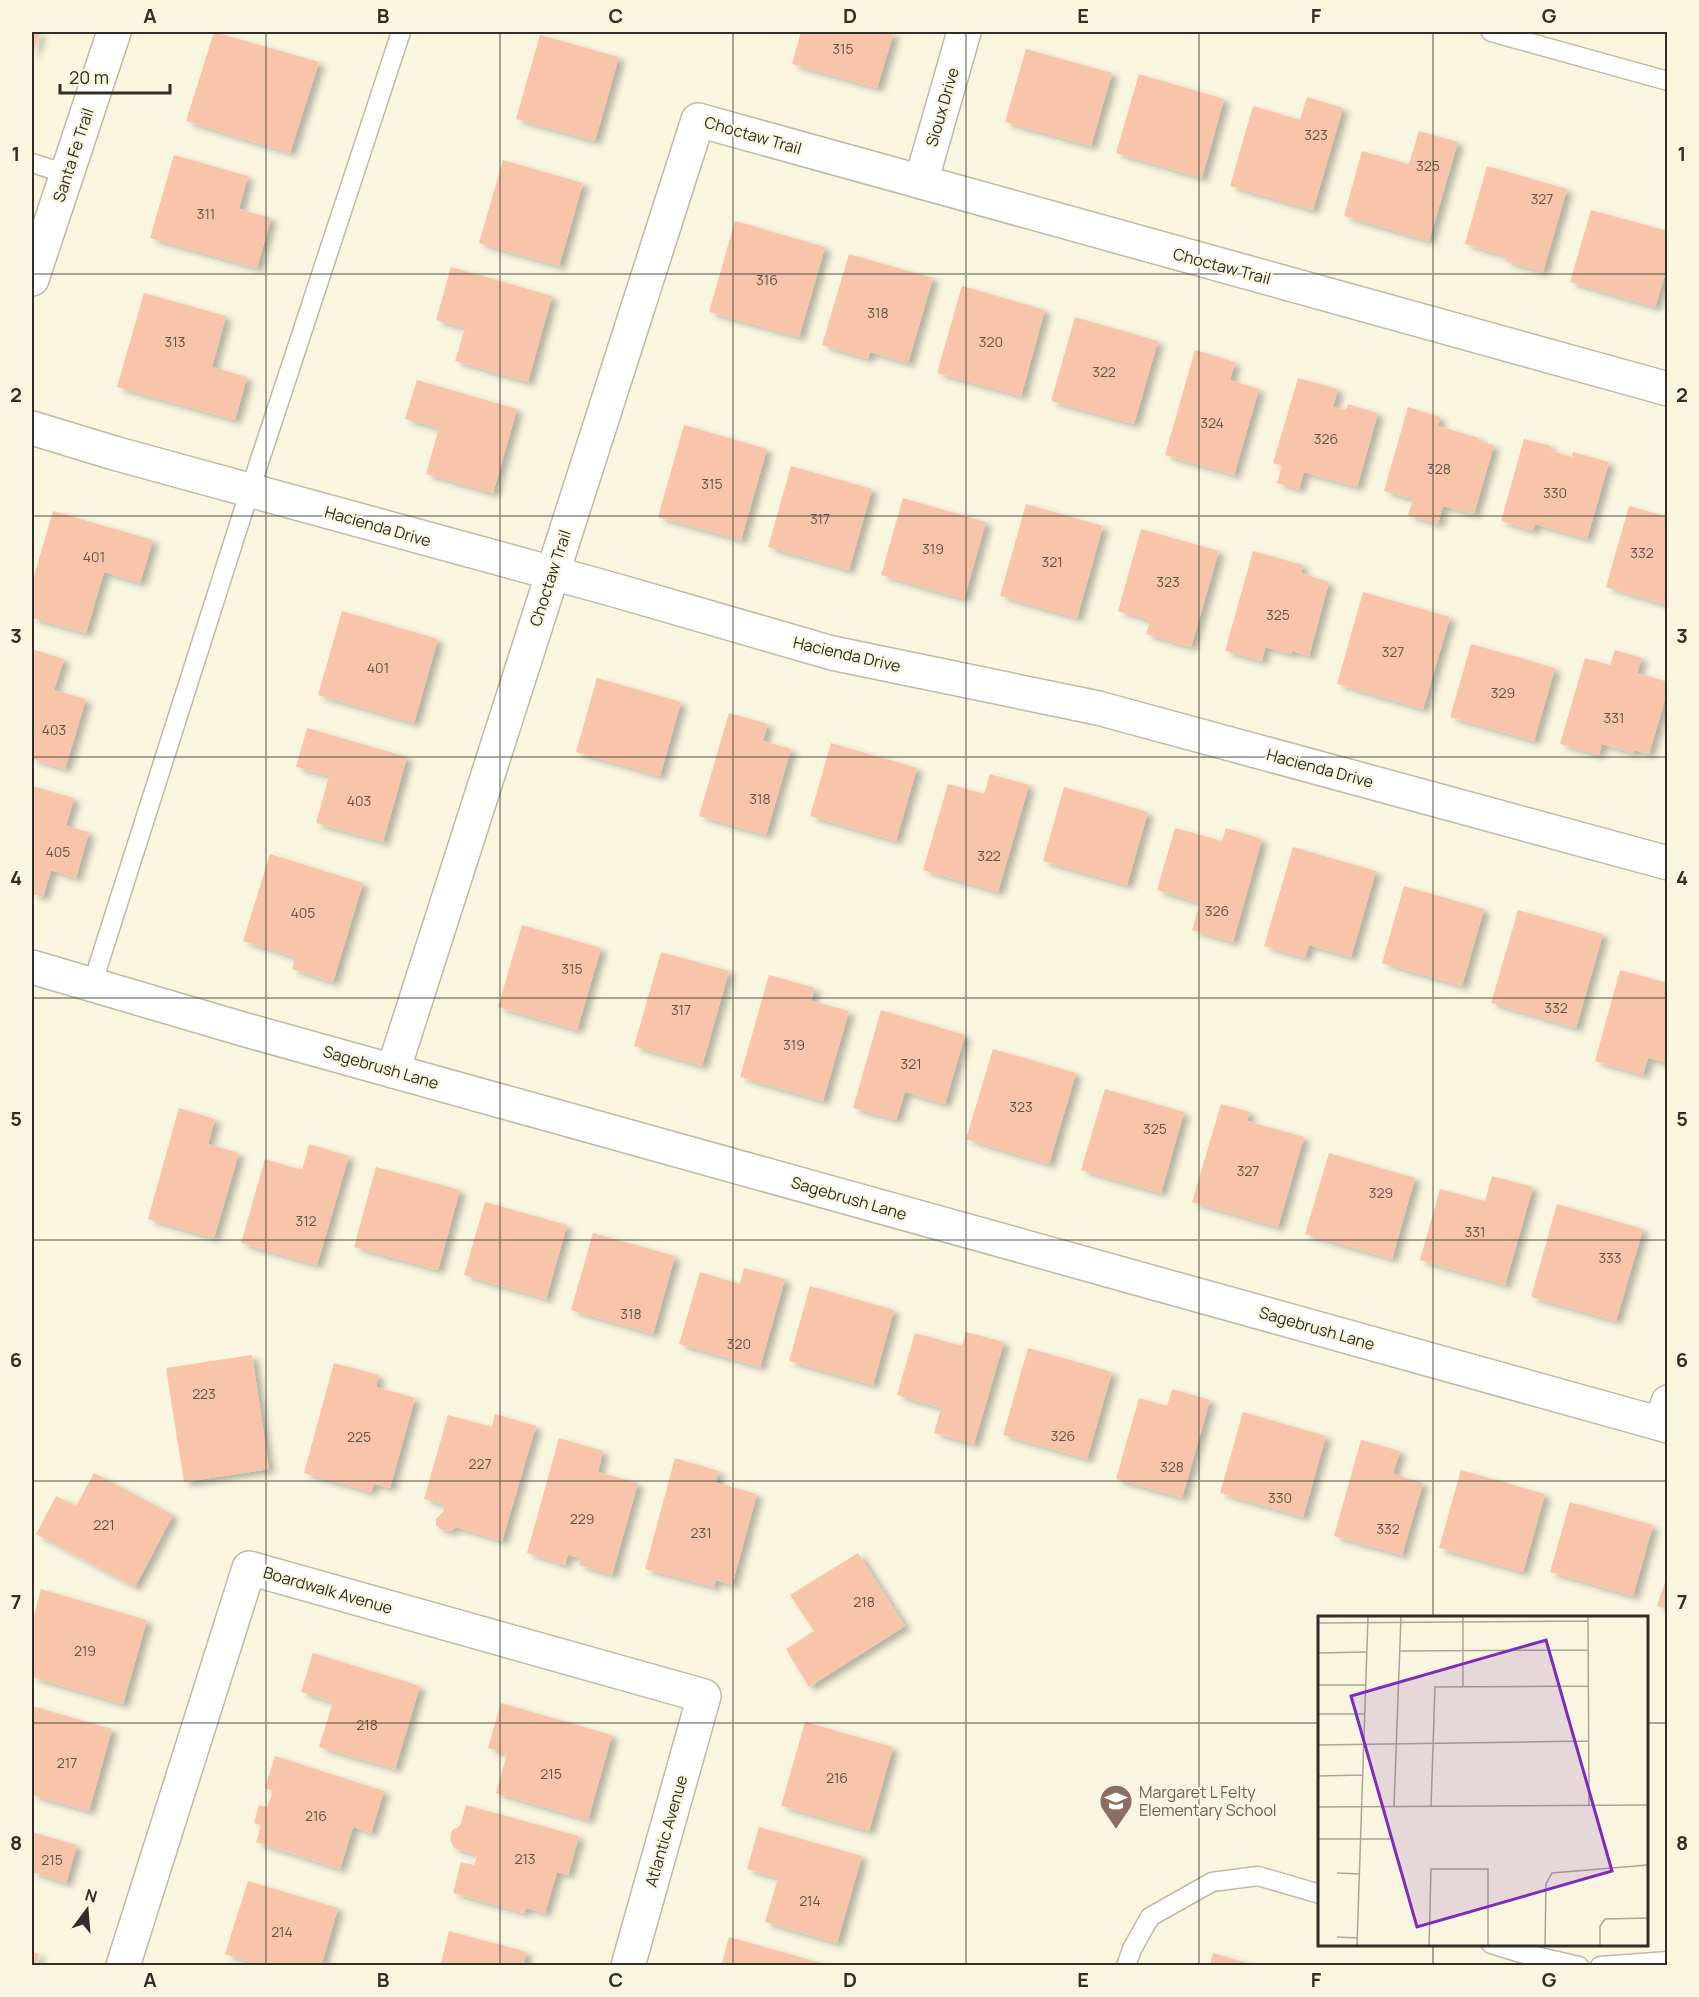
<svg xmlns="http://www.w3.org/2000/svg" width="1699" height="1997" viewBox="0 0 1699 1997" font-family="Manrope,sans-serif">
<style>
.building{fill:#f8c5ab;filter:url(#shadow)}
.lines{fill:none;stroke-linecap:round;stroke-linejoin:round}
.service-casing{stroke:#bebaa5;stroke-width:21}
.minor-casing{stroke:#bebaa5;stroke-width:36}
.tertiary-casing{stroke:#bebaa5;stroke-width:36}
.service{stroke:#fff;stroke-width:18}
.minor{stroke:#fff;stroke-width:33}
.tertiary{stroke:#fff;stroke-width:33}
.grid{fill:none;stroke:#302f27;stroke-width:1.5;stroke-opacity:0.55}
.labels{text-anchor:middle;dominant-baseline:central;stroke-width:4.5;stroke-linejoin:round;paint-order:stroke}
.number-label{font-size:14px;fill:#625448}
.street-label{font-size:16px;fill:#302f27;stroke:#f9f5df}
.education-label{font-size:16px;fill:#785e54;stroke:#f9f5df;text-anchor:start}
.inset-road{fill:none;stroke:#a9a695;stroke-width:1.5}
.view{fill:#7b2cbf;fill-opacity:0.15;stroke:#7b2cbf;stroke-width:3}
.inset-edge{fill:none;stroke:#302f27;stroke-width:3}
.neatline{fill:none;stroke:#302f27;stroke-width:2}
.grid-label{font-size:20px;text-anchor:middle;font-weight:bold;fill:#302f27}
</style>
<defs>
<filter id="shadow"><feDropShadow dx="6" dy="4" stdDeviation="3" flood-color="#0004"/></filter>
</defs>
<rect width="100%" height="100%" fill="#f9f5df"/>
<g class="building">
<path d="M 32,32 L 40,32 L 32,58 Z"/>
<path d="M 214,32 L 319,62 L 290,153 L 186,121 Z"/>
<path d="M 801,32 L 894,32 L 877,88 L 792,64 Z"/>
<path d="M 540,35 L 619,57 L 595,141 L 516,119 Z"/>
<path d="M 1026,49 L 1112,73 L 1091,146 L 1005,122 Z"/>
<path d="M 1139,74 L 1224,99 L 1202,178 L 1116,153 Z"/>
<path d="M 1307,97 L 1343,108 L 1313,210 L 1230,186 L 1253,106 L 1300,120 Z"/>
<path d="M 1419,131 L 1458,142 L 1429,241 L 1344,216 L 1362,151 L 1409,164 Z"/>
<path d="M 174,155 L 248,176 L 239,209 L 271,218 L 257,268 L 150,238 Z"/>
<path d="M 503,160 L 583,183 L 559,266 L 479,243 Z"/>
<path d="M 1487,166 L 1567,189 L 1543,272 L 1505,261 L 1506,256 L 1465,244 Z"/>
<path d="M 1591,210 L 1668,231 L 1668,265 L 1655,307 L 1570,282 Z"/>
<path d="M 735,221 L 825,247 L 799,337 L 709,312 Z"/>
<path d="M 849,254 L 933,278 L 908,363 L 870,352 L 868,359 L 822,345 Z"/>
<path d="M 451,267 L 552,296 L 528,382 L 455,361 L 465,328 L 436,320 Z"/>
<path d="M 962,286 L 1045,310 L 1021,396 L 937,373 Z"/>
<path d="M 144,293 L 226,316 L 212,367 L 247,377 L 235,420 L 117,387 Z"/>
<path d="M 1075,317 L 1158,341 L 1134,424 L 1051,401 Z"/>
<path d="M 1195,350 L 1235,362 L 1230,380 L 1259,389 L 1234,475 L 1165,455 Z"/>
<path d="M 1298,378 L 1338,389 L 1333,407 L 1346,410 L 1348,404 L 1378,413 L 1357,487 L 1304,472 L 1299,489 L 1277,483 L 1282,466 L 1273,463 Z"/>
<path d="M 417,380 L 517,409 L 493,493 L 426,474 L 439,428 L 405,419 Z"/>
<path d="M 1408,407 L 1440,417 L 1438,426 L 1479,438 L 1478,441 L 1494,445 L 1474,514 L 1443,506 L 1438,524 L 1408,515 L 1413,499 L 1384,491 Z"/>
<path d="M 684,425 L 767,449 L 741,540 L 658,517 Z"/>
<path d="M 1524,439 L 1551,446 L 1550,450 L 1572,457 L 1573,452 L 1609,462 L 1587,539 L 1535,524 L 1533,531 L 1501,521 Z"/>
<path d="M 791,466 L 872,489 L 849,570 L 768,547 Z"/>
<path d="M 903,498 L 986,522 L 964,599 L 881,575 Z"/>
<path d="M 1026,504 L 1103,526 L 1077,618 L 1000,596 Z"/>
<path d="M 1629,506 L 1668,517 L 1668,605 L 1606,587 Z"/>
<path d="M 53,511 L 153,540 L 140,583 L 104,572 L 86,633 L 32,618 L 32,583 Z"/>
<path d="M 1141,529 L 1219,551 L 1191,647 L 1146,634 L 1150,620 L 1118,611 Z"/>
<path d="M 1253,551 L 1303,565 L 1301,573 L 1329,582 L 1309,656 L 1292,651 L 1291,654 L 1265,647 L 1262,661 L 1225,651 Z"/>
<path d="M 1363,592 L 1450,617 L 1423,709 L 1337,684 Z"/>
<path d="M 342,611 L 438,639 L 414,723 L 318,695 Z"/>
<path d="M 1471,644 L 1555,668 L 1534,741 L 1450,717 Z"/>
<path d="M 32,649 L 64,659 L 54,690 L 86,699 L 65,769 L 32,759 Z"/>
<path d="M 1615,650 L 1642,658 L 1637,673 L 1668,682 L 1668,689 L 1649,754 L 1634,750 L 1633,753 L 1602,744 L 1599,755 L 1560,744 L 1585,658 L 1610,665 Z"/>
<path d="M 597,678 L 681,702 L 660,776 L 576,752 Z"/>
<path d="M 729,713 L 768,724 L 763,741 L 791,749 L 766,835 L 699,816 Z"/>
<path d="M 307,728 L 407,757 L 383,842 L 316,823 L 329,776 L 296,767 Z"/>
<path d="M 831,743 L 917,768 L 896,841 L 810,816 Z"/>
<path d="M 990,774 L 1029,785 L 998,892 L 923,870 L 948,784 L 984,794 Z"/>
<path d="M 32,786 L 74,798 L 66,826 L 89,832 L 76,878 L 51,870 L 43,897 L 32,894 Z"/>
<path d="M 1064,787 L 1148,812 L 1127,885 L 1043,861 Z"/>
<path d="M 1175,828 L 1222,841 L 1226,828 L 1262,839 L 1233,942 L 1192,930 L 1200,903 L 1157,890 Z"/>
<path d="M 1293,847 L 1376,871 L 1351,957 L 1309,945 L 1305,958 L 1264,946 Z"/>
<path d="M 270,854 L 363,883 L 333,982 L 292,969 L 295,957 L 243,941 Z"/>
<path d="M 1404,886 L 1484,909 L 1462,986 L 1382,963 Z"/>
<path d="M 1518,910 L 1603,934 L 1576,1028 L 1491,1003 Z"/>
<path d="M 522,925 L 601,948 L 577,1030 L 498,1007 Z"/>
<path d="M 661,952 L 729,971 L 702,1066 L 634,1046 Z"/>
<path d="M 1620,970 L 1668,983 L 1668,1063 L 1648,1058 L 1643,1075 L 1595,1061 Z"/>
<path d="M 769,975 L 815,988 L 811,1001 L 849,1011 L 823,1101 L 740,1077 Z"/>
<path d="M 881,1010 L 965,1035 L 945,1104 L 905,1092 L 896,1120 L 853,1108 Z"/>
<path d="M 993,1049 L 1076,1073 L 1049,1164 L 966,1139 Z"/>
<path d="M 1105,1089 L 1184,1112 L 1161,1193 L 1081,1170 Z"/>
<path d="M 1221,1104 L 1250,1112 L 1247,1121 L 1304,1137 L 1278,1227 L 1192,1202 Z"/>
<path d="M 179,1108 L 215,1119 L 208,1144 L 239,1153 L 214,1238 L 148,1219 Z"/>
<path d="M 309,1144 L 349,1156 L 317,1265 L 241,1243 L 265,1159 L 302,1170 Z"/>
<path d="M 1329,1153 L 1415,1178 L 1392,1259 L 1305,1234 Z"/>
<path d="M 376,1167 L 460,1190 L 438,1270 L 354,1247 Z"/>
<path d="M 1492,1176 L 1533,1187 L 1505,1285 L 1420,1260 L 1440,1189 L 1485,1201 Z"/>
<path d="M 485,1202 L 567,1225 L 546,1299 L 464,1275 Z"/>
<path d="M 1557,1204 L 1643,1229 L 1616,1321 L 1531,1297 Z"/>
<path d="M 593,1233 L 675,1256 L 653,1334 L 571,1310 Z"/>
<path d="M 744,1268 L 785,1279 L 760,1367 L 679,1344 L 700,1272 L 740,1284 Z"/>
<path d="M 810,1286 L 894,1310 L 873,1385 L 789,1361 Z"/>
<path d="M 966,1332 L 1004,1342 L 974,1444 L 934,1433 L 941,1408 L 897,1395 L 915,1333 L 962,1346 Z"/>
<path d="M 1028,1348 L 1112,1372 L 1087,1459 L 1003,1435 Z"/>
<path d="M 252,1355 L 269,1469 L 184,1482 L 166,1368 Z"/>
<path d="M 334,1363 L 379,1375 L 376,1387 L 415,1398 L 390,1488 L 374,1484 L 371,1492 L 304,1473 Z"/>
<path d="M 1172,1389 L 1210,1400 L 1182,1498 L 1116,1479 L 1139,1398 L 1167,1406 Z"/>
<path d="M 1243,1412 L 1326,1436 L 1303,1517 L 1220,1493 Z"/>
<path d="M 495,1414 L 536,1426 L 502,1541 L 456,1527 L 451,1531 L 440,1529 L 436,1525 L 436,1519 L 443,1512 L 445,1505 L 424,1499 L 448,1415 L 492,1427 Z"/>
<path d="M 559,1438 L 603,1451 L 598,1472 L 638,1483 L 612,1575 L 579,1565 L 581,1558 L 568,1555 L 565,1565 L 527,1553 Z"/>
<path d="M 1361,1440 L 1400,1451 L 1393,1474 L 1423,1483 L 1402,1555 L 1334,1536 Z"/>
<path d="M 675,1458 L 719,1471 L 716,1483 L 757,1494 L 732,1585 L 716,1580 L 714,1587 L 645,1569 Z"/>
<path d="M 1461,1470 L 1545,1494 L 1523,1572 L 1439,1548 Z"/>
<path d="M 94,1473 L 173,1515 L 135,1587 L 36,1534 L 56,1496 L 76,1506 Z"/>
<path d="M 1570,1502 L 1653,1525 L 1633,1596 L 1550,1572 Z"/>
<path d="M 858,1553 L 905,1626 L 809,1687 L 786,1649 L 814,1631 L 790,1595 Z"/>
<path d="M 1668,1573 L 1668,1609 L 1657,1606 Z"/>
<path d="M 41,1589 L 147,1620 L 123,1704 L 32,1677 L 32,1623 Z"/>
<path d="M 313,1653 L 420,1686 L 395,1769 L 319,1747 L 333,1702 L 301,1692 Z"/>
<path d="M 501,1703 L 612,1735 L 588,1820 L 496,1793 L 507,1754 L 488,1748 Z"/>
<path d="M 32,1706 L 112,1729 L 89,1811 L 32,1795 Z"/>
<path d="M 805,1722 L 893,1747 L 869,1831 L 781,1806 Z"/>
<path d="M 275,1756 L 384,1791 L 371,1833 L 353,1827 L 340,1869 L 256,1842 L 261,1825 L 254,1823 L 259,1805 L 267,1807 L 273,1791 L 265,1788 Z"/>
<path d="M 466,1805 L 579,1836 L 568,1875 L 557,1872 L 545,1913 L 526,1908 L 524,1913 L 453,1893 L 461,1862 L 474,1865 L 477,1855 L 454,1848 L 450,1840 L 452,1830 L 460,1826 Z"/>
<path d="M 759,1827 L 862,1856 L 837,1943 L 765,1922 L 778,1878 L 747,1869 Z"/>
<path d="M 32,1832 L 77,1845 L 66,1883 L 32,1872 Z"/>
<path d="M 248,1881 L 338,1908 L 321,1966 L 263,1966 L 225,1954 Z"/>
<path d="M 449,1931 L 527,1952 L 523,1966 L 440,1966 Z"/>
<path d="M 729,1937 L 828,1965 L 828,1966 L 721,1966 Z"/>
<path d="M 32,1952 L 39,1954 L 36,1966 L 32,1966 Z"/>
<path d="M 1213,1953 L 1254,1965 L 1253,1966 L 1210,1966 Z"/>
</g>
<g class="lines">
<g class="service-casing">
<g id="service">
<path d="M 1491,32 L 1668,81"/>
<path d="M 32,163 L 67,174"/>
<path d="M 92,985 L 250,490 L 401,32"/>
<path d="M 1491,1944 L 1517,1952 L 1579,1966"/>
<path d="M 1126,1966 L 1132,1949 L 1150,1917 L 1212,1882 L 1258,1876 L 1320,1894"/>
<path d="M 1600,1966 L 1668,1961"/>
</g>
</g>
<g class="minor-casing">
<g id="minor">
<path d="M 921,182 L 964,32"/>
<path d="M 32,279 L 114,32"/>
<path d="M 32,428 L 114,453 L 611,589 L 832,653 L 1098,708 L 1668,863"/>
<path d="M 393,1071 L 698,120 L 1668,389"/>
<path d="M 1661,1424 L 1668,1402"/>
<path d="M 123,1966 L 249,1568 L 704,1696 L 628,1966"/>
</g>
</g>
<g class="tertiary-casing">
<path id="tertiary" d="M 32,967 L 246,1030 L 1668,1426"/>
</g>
<use href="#service" class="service"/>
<use href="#minor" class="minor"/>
<use href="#tertiary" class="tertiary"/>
</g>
<path class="grid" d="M 266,32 L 266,1966M 500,32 L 500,1966M 733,32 L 733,1966M 966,32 L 966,1966M 1199,32 L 1199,1966M 1433,32 L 1433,1618M 32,274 L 1668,274M 32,516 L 1668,516M 32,757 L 1668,757M 32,998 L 1668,998M 32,1240 L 1668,1240M 32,1481 L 1668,1481M 32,1723 L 1320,1723M 1646,1723 L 1668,1723M 1433,1944 L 1433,1966"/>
<defs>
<g id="school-pin" transform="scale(1.725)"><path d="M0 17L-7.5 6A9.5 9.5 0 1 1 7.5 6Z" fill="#8d6e63" stroke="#f9f5df"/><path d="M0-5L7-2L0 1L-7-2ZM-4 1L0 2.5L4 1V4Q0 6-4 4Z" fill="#fff"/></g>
</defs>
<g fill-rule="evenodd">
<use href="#school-pin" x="1116" y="1801"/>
</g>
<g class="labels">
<g class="number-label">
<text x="843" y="48">315</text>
<text x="1316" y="134">323</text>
<text x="1428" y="165">325</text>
<text x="1542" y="198">327</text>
<text x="206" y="213">311</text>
<text x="767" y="279">316</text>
<text x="878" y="312">318</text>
<text x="175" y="341">313</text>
<text x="991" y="341">320</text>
<text x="1104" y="371">322</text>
<text x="1212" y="422">324</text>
<text x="1326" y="438">326</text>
<text x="1439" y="468">328</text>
<text x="712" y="483">315</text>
<text x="1555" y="492">330</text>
<text x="820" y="518">317</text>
<text x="933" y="548">319</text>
<text x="1642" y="552">332</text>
<text x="94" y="556">401</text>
<text x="1052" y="561">321</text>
<text x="1168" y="581">323</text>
<text x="1278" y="614">325</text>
<text x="1393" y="651">327</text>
<text x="378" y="667">401</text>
<text x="1503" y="692">329</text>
<text x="1614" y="717">331</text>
<text x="54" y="729">403</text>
<text x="760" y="798">318</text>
<text x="359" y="800">403</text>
<text x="58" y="851">405</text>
<text x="989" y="855">322</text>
<text x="1217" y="910">326</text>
<text x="303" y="912">405</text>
<text x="572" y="968">315</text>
<text x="1556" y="1007">332</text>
<text x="681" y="1009">317</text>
<text x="794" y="1044">319</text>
<text x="911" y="1063">321</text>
<text x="1021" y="1106">323</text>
<text x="1155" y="1128">325</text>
<text x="1248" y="1170">327</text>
<text x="1381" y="1192">329</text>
<text x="306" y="1220">312</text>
<text x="1475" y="1231">331</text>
<text x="1610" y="1257">333</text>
<text x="631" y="1313">318</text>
<text x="739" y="1343">320</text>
<text x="204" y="1393">223</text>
<text x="1063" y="1435">326</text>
<text x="359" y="1436">225</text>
<text x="480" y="1463">227</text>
<text x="1172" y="1466">328</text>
<text x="1280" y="1497">330</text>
<text x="582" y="1518">229</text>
<text x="104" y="1524">221</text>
<text x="1388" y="1528">332</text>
<text x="701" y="1532">231</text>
<text x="864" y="1601">218</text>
<text x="85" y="1650">219</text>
<text x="367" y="1724">218</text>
<text x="67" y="1762">217</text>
<text x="551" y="1773">215</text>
<text x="837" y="1777">216</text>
<text x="316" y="1815">216</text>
<text x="525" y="1858">213</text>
<text x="52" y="1859">215</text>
<text x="810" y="1900">214</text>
<text x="282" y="1931">214</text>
</g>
<g class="street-label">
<text transform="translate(942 107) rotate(-74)">Sioux Drive</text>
<text transform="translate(753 135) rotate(16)">Choctaw Trail</text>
<text transform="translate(73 155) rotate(-72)">Santa Fe Trail</text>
<text transform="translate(1222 266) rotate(15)">Choctaw Trail</text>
<text transform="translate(378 526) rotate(16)">Hacienda Drive</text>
<text transform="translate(550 578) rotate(-72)">Choctaw Trail</text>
<text transform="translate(847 654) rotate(13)">Hacienda Drive</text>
<text transform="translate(1320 768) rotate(15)">Hacienda Drive</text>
<text transform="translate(381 1067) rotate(16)">Sagebrush Lane</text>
<text transform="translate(849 1198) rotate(16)">Sagebrush Lane</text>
<text transform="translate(1317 1328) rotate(16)">Sagebrush Lane</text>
<text transform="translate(328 1590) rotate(16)">Boardwalk Avenue</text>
<text transform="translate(666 1831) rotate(-74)">Atlantic Avenue</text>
</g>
<g class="education-label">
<text x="1139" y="1792">Margaret L Felty<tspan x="1139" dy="18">Elementary School</tspan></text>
</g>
</g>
<g transform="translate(1318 1616)">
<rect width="330" height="330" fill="#f9f5df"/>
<path class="inset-road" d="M 145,1 L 145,71M 270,1 L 271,190M 0,7 L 270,5M 81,35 L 270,34M 0,37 L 48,36M 1,69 L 47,69M 0,98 L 46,98M 0,129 L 270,125M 0,160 L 45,159M 0,191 L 330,189M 76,191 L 83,1M 113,191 L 117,71 L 270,70M 0,223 L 73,223M 19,257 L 42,258M 19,321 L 40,322M 39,329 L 50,1M 111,329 L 113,253 L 170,253 L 170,329M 227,329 L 228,268 L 234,257 L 330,249M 282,329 L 282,310 L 287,303 L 330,302"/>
<path class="view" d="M 228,24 L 294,255 L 99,311 L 33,80 Z"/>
<rect width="330" height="330" class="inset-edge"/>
</g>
<rect width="1699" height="1997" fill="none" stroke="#f9f5df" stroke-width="66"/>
<g transform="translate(87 1910) rotate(16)" stroke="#f9f5df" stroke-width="4.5" paint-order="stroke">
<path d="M0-4.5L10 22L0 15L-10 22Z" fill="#302f27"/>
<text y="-9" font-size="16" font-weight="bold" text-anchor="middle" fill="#302f27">N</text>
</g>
<path d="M60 84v9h110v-9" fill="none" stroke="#302f27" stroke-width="3"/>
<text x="69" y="84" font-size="18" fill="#302f27" stroke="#f9f5df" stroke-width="4.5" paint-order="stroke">20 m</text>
<rect x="33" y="33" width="1633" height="1931" class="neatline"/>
<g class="grid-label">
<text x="150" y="23">A</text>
<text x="383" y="23">B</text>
<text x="616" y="23">C</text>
<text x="850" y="23">D</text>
<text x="1083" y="23">E</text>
<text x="1316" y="23">F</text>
<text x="1549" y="23">G</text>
<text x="16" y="161">1</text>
<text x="1682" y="161">1</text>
<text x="16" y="402">2</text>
<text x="1682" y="402">2</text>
<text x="16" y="643">3</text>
<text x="1682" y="643">3</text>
<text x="16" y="885">4</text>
<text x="1682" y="885">4</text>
<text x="16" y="1126">5</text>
<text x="1682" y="1126">5</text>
<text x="16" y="1367">6</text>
<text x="1682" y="1367">6</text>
<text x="16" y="1609">7</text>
<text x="1682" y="1609">7</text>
<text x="16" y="1850">8</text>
<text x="1682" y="1850">8</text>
<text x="150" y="1987">A</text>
<text x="383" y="1987">B</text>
<text x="616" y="1987">C</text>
<text x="850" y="1987">D</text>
<text x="1083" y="1987">E</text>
<text x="1316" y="1987">F</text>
<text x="1549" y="1987">G</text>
</g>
</svg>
